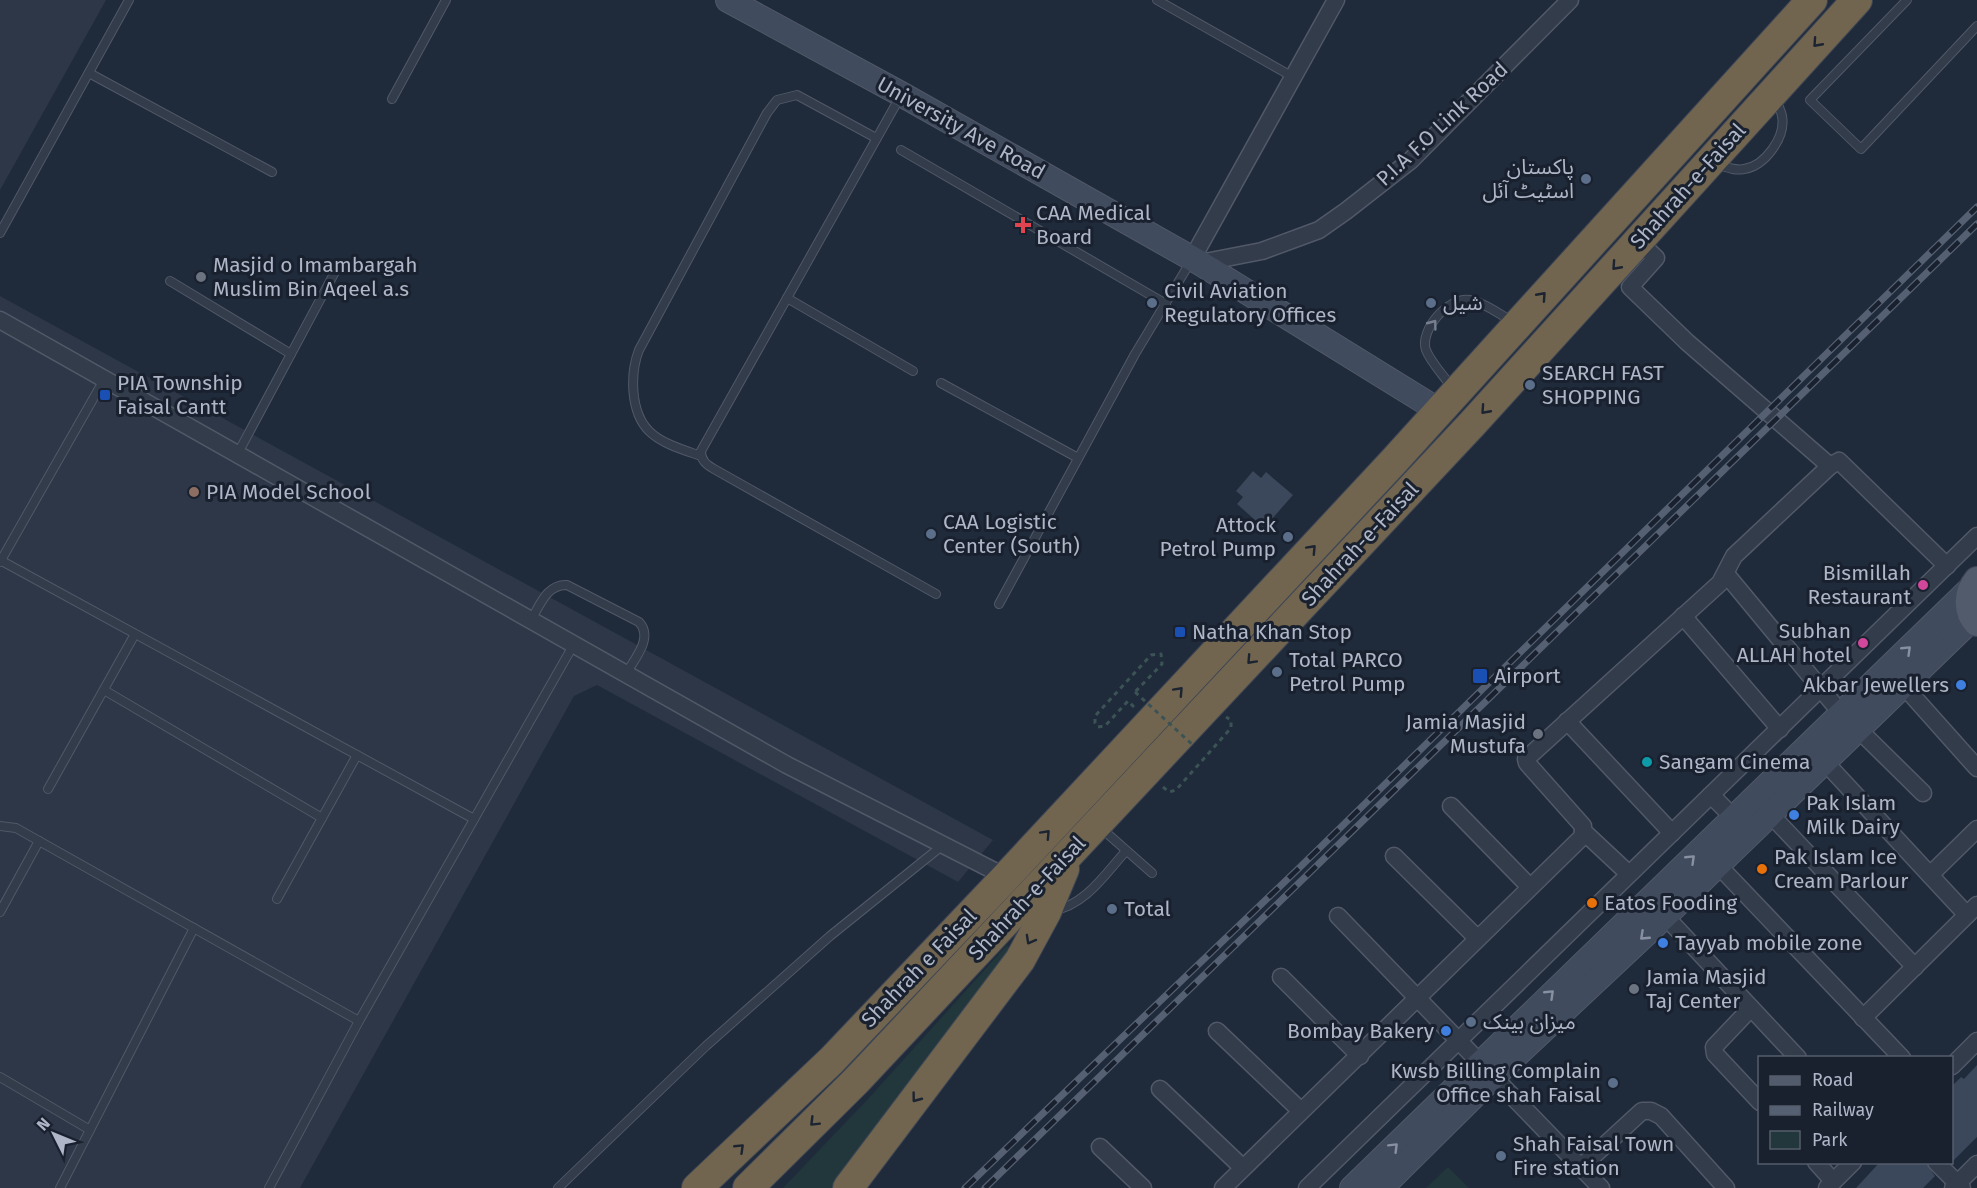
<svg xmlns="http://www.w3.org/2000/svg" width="1977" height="1188" viewBox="0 0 1977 1188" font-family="'Fira Sans','Noto Sans Arabic',sans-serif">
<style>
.airport{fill:#2d3747}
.green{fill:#21373b}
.building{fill:#3b485b}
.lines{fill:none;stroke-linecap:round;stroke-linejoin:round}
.lane-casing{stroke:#515968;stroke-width:10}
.street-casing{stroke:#515968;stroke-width:19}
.secondary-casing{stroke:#515968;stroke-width:26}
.primary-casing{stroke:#3c4554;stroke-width:28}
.highway-casing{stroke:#3e4655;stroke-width:32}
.path{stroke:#3c5356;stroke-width:3;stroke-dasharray:4.5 4.5;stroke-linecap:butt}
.lane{stroke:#333c4a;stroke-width:8}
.street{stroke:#333c4a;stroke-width:16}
.secondary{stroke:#414b5e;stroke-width:24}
.primary{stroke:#515b6b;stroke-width:26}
.highway{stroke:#71654f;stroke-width:30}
.rail-casing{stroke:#556072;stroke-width:7}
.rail{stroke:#19212f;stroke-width:4.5;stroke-dasharray:14;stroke-linecap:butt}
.path-bridge{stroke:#3c5356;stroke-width:3;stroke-dasharray:4.5 4.5;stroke-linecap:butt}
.oneway{stroke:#1d2431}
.oneway2{stroke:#777f8f}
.oneway3{stroke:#8891a2}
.service-dot{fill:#5c6f8a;stroke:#19212f;stroke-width:2}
.health-dot{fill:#e0444e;stroke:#19212f;stroke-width:2}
.worship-dot{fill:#6b7280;stroke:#19212f;stroke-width:2}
.transit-dot{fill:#1a4fb4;stroke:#19212f;stroke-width:2}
.education-dot{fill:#8d6e63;stroke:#19212f;stroke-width:2}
.hotel-dot{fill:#d1479c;stroke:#19212f;stroke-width:2}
.shop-dot{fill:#3f7fe0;stroke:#19212f;stroke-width:2}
.culture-dot{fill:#0f9aa8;stroke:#19212f;stroke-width:2}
.food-dot{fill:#e8710a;stroke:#19212f;stroke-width:2}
.labels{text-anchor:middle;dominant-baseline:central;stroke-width:6;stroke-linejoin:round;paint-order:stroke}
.street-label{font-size:21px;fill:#aeb6c7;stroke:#19212f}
.poi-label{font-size:21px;fill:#aeb6c7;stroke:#19212f;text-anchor:start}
</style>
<rect width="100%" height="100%" fill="#1f2a3a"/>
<g class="airport">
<path d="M 0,0 L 106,0 L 0,190 Z"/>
<path d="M 0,296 L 993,840 L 958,882 L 597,685 L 574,696 L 300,1188 L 0,1188 Z"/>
</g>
<g class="green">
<path d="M 1007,945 L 1015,954 L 833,1188 L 783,1188 L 868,1099 Z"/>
<path d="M 1448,1167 L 1469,1188 L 1426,1188 Z"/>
</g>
<g class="building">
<path d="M 1253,471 L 1261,478 L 1266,472 L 1293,495 L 1264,528 L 1237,504 L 1243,497 L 1236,491 Z"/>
<path d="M 1977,1065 L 1977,1137 L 1952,1162 L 1952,1086 L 1961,1077 L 1964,1079 Z"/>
<path d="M 1880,1162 L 1925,1162 L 1935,1176 L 1923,1188 L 1856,1188 Z"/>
</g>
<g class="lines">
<g class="lane-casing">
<g id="lane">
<path d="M 1157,0 L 1293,77"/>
<path d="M 1907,0 L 1810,100 L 1861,149 L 1977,26"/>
<path d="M 89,73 L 272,172"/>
<path d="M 900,97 L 701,451 C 701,461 707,465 714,469 L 936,594"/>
<path d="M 392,99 L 446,0"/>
<path d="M 901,150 L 1166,304"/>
<path d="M 1716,164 C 1726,167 1734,171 1744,169 C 1765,166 1786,137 1782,116 C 1781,110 1777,104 1775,98"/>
<path d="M 0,233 L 129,0"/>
<path d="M 170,281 L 291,354"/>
<path d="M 787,298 L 913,371"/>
<path d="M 941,383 L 1078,458"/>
<path d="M 1453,389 C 1445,377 1431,363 1426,350 C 1419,330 1449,296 1470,300 C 1484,302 1500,315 1512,321"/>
<path d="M 238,453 L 336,270"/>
<path d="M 701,456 C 684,450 662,444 649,431 C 630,412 630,373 639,350 L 767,113 L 777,100 L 797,95 L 876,138"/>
<path d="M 0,560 L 474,819"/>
<path d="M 0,562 L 105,378"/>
<path d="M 999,604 L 1135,354 L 1191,261"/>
<path d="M 531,620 C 540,605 547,584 567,585 L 639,622 C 654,638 634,659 626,674"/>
<path d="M 104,690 L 322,818"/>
<path d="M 48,789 L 135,634"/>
<path d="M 0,826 L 16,828 L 359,1021 L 574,644"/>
<path d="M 1101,828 L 1152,873"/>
<path d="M 277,899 L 357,755"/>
<path d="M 1052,911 C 1086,905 1105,874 1126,851"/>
<path d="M 0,912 L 39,841"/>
<path d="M 0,1077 L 90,1130"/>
<path d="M 60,1188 L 194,928"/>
<path d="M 269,1188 L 359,1021"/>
<path d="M 558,1188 L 706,1046 L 830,936 L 943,845"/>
</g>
</g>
<g class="street-casing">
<g id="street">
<path d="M 1638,241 L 1656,258 L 1630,287 L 1687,342 L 1830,466"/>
<path d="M 1192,259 L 1336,0"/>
<path d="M 1200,263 L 1262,251 L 1319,230 L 1346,211 L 1410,161 L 1570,0"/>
<path d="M 0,320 L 787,765 L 1006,877"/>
<path d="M 1726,574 L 1841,713"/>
<path d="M 1683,616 L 1780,729"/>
<path d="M 1903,685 L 1977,768"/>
<path d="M 1567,721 L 1672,833"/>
<path d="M 1858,729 L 1923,793"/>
<path d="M 1824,761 L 1967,915"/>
<path d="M 1711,795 L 1734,818"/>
<path d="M 1451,806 L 1529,886"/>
<path d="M 1770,814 L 1915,967"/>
<path d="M 1394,856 L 1477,938"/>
<path d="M 1717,864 L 1902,1058"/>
<path d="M 1629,874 L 1583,831 L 1583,826 L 1527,763 L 1526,759 L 1720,583 L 1734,556 L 1830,466 L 1839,461 L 1947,566"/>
<path d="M 1930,875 L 1977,829"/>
<path d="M 1338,916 L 1601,1188"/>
<path d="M 1665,916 L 1798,1058"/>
<path d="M 1281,977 L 1360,1056"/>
<path d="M 1751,1008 L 1714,1047 L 1715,1054 L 1760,1102"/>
<path d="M 1863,1018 L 1977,905"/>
<path d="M 1217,1031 L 1301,1111"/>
<path d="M 1952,1066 L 1977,1041"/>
<path d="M 1160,1089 L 1243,1168"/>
<path d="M 1100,1147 L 1143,1188"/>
<path d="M 1816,1162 L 1833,1181"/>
<path d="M 1936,1162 L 1962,1188"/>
<path d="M 1581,1167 L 1642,1111 L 1651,1111 L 1661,1116 L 1726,1188"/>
<path d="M 1223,1188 L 1582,837 L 1583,831"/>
<path d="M 1307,1188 L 1977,536"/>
<path d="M 1827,1188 L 1853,1162"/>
<path d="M 1953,1188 L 1977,1164"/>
</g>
</g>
<g class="secondary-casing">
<g id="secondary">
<path d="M 728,0 L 901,94 L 1200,263 L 1438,410"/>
<path d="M 1352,1188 L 1970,589"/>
<path d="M 1381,1188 L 1493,1077 L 1665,916 L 1973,618"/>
</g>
</g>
<g class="primary-casing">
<path id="primary" d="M 1977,580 C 1967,592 1965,611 1977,623"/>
</g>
<g class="highway-casing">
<g id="highway">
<path d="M 697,1188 L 832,1060 L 1006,877 L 1394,461 L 1812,0"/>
<path d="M 748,1188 L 856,1081 L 1473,423 L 1857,0"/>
<path d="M 848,1188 L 1020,960 L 1046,912 L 1064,869"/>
</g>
</g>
<g class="path">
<path d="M 1134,707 L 1128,701 L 1105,726 L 1098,727 L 1095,723 L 1095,716 L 1151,655 L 1161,654 L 1162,664 L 1135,692"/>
<path d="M 1163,787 L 1169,792 L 1176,790 L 1231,728 L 1231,720 L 1226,717"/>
</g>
<use href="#lane" class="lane"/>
<use href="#street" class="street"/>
<use href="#secondary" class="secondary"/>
<use href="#primary" class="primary"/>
<use href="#highway" class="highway"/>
<g class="rail-casing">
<g id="rail">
<path d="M 965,1188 L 1297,870 L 1977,207"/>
<path d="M 985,1188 L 1977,224"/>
</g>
</g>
<use href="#rail" class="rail"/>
<path class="path-bridge" d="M 1135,692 L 1194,746"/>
</g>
<defs><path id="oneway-chevron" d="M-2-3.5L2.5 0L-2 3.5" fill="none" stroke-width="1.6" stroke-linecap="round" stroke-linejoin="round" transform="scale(1.5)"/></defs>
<g class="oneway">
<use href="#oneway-chevron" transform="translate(1817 43) rotate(132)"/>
<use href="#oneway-chevron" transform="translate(1616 266) rotate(132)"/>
<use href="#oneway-chevron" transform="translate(1542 296) rotate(-48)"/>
<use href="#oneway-chevron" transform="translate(1485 410) rotate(132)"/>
<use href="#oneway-chevron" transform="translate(1312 549) rotate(-47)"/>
<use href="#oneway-chevron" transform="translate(1251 660) rotate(133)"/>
<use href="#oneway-chevron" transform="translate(1179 691) rotate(-47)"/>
<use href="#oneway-chevron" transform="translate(1046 834) rotate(-47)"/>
<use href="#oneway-chevron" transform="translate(1030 940) rotate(119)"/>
<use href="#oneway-chevron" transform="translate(916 1098) rotate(127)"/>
<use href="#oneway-chevron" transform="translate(814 1122) rotate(135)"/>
<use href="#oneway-chevron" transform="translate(740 1148) rotate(-44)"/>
</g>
<use class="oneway2" href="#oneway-chevron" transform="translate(1433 324) rotate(-53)"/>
<g class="oneway3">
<use href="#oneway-chevron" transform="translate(1907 650) rotate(-44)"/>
<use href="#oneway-chevron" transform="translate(1691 859) rotate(-44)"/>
<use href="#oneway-chevron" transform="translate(1644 936) rotate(137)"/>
<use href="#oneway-chevron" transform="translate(1550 994) rotate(-44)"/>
<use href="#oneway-chevron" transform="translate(1394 1147) rotate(-45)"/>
</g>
<g class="service-dot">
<circle cx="1586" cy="179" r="6"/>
<circle cx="1152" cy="303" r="6"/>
<circle cx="1431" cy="303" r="6"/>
<circle cx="1530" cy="385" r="6"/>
<circle cx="931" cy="534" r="6"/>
<circle cx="1288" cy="537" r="6"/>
<circle cx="1277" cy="672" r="6"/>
<circle cx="1112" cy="909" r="6"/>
<circle cx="1471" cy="1022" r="6"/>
<circle cx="1613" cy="1083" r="6"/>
<circle cx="1501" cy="1156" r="6"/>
</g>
<path class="health-dot" d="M1020 216h6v6h6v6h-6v6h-6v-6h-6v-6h6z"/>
<g class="worship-dot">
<circle cx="201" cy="277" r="6"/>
<circle cx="1538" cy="734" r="6"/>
<circle cx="1634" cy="989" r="6"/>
</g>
<g class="transit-dot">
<rect x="99" y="389" width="12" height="12" rx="3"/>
<rect x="1174" y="626" width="12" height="12" rx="3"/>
<rect x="1472" y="668" width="16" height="16" rx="3"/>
</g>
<circle class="education-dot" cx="194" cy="492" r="6"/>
<g class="hotel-dot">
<circle cx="1923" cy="585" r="6"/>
<circle cx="1863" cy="643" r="6"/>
</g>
<g class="shop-dot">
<circle cx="1961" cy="685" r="6"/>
<circle cx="1794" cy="815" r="6"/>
<circle cx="1663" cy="943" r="6"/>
<circle cx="1446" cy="1031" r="6"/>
</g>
<circle class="culture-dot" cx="1647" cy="762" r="6"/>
<g class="food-dot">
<circle cx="1762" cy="869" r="6"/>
<circle cx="1592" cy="903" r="6"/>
</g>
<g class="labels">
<g class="street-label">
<text transform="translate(1442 124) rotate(-43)">P.I.A F.O Link Road</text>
<text transform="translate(961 128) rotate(29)">University Ave Road</text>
<text transform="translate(1688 186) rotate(-48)">Shahrah-e-Faisal</text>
<text transform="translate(1360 544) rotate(-47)">Shahrah-e-Faisal</text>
<text transform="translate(1027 898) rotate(-47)">Shahrah-e-Faisal</text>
<text transform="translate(919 968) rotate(-46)">Shahrah e Faisal</text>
</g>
<g class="poi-label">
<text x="1574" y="167" text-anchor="end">پاکستان<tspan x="1574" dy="24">اسٹیٹ آئل</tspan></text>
<text x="1036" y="213">CAA Medical<tspan x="1036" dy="24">Board</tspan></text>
<text x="213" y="265">Masjid o Imambargah<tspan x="213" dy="24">Muslim Bin Aqeel a.s</tspan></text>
<text x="1164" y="291">Civil Aviation<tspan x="1164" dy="24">Regulatory Offices</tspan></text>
<text x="1443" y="303">شیل</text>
<text x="1542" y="373">SEARCH FAST<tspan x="1542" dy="24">SHOPPING</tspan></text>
<text x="117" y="383">PIA Township<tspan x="117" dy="24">Faisal Cantt</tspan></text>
<text x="206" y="492">PIA Model School</text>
<text x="943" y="522">CAA Logistic<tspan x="943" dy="24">Center (South)</tspan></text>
<text x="1276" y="525" text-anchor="end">Attock<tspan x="1276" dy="24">Petrol Pump</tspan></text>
<text x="1911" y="573" text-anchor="end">Bismillah<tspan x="1911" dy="24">Restaurant</tspan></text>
<text x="1851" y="631" text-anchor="end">Subhan<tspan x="1851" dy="24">ALLAH hotel</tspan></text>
<text x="1192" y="632">Natha Khan Stop</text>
<text x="1289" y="660">Total PARCO<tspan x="1289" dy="24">Petrol Pump</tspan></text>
<text x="1494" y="676">Airport</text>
<text x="1949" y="685" text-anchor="end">Akbar Jewellers</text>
<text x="1526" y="722" text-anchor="end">Jamia Masjid<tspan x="1526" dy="24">Mustufa</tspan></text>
<text x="1659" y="762">Sangam Cinema</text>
<text x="1806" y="803">Pak Islam<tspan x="1806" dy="24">Milk Dairy</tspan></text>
<text x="1774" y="857">Pak Islam Ice<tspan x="1774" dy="24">Cream Parlour</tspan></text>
<text x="1604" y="903">Eatos Fooding</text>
<text x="1124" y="909">Total</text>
<text x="1675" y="943">Tayyab mobile zone</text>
<text x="1646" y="977">Jamia Masjid<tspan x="1646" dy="24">Taj Center</tspan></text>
<text x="1483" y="1022">میزان بینک</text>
<text x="1434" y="1031" text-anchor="end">Bombay Bakery</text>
<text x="1601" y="1071" text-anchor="end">Kwsb Billing Complain<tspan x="1601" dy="24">Office shah Faisal</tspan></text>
<text x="1513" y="1144">Shah Faisal Town<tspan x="1513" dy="24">Fire station</tspan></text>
</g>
</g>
<rect x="1758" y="1056" width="195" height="108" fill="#19212f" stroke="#555d6c" stroke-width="1.5"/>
<rect x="1770" y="1076" width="30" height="9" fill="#515b6b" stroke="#555d6c" stroke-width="1.5"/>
<text x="1812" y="1086" font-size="18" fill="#aeb6c7">Road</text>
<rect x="1770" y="1106" width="30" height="9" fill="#556072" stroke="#555d6c" stroke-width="1.5"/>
<text x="1812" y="1116" font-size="18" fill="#aeb6c7">Railway</text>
<rect x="1770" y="1131" width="30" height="18" fill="#21373b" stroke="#555d6c" stroke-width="1.5"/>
<text x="1812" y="1146" font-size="18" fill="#aeb6c7">Park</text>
<g transform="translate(54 1134) rotate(313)" stroke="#19212f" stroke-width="4.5" paint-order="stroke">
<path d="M0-4.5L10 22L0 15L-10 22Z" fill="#aeb6c7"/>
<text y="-9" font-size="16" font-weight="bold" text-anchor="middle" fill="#aeb6c7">N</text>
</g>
</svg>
